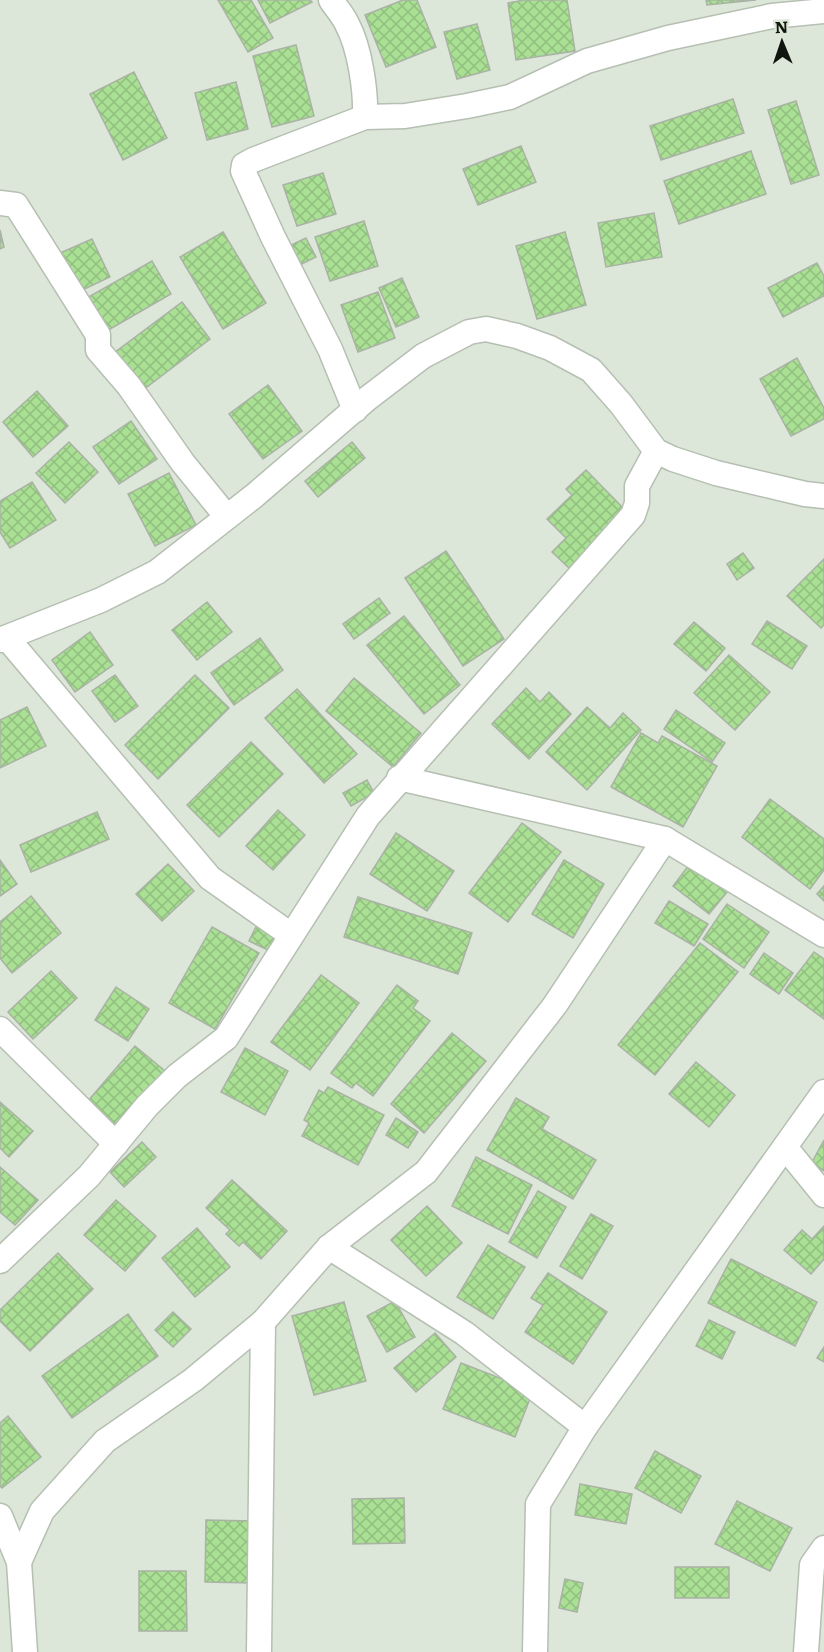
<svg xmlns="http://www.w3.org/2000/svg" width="824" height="1652" viewBox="0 0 824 1652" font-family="Literata,serif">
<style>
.building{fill:url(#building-cross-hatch);stroke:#a9b2a5;stroke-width:1.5}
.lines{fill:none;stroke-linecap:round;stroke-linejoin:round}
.street-casing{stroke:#b5bfb2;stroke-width:27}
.street{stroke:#fff;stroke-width:24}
</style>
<defs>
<pattern id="building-cross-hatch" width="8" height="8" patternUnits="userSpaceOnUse" patternTransform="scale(1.5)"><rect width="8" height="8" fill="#aae094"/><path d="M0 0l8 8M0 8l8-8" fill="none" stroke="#91bf7f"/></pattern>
</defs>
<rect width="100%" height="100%" fill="#dde7d9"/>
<g class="building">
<path d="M 218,0 L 251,0 L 273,38 L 248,52 Z"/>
<path d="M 258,0 L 310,0 L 312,2 L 270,23 Z"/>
<path d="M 403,0 L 417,0 L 436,47 L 386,67 L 365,15 Z"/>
<path d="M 524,0 L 567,0 L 575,51 L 516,60 L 508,3 Z"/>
<path d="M 706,0 L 756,0 L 707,5 Z"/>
<path d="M 477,24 L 490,70 L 457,79 L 444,32 Z"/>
<path d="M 296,45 L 314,116 L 272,127 L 253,56 Z"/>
<path d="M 134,72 L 167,138 L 123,160 L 90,94 Z"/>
<path d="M 236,82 L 248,129 L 207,140 L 195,93 Z"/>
<path d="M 733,99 L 744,133 L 661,160 L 650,126 Z"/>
<path d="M 796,101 L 819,175 L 791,184 L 768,110 Z"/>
<path d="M 521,146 L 536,182 L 478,205 L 463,169 Z"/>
<path d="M 751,151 L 766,194 L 679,224 L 664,181 Z"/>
<path d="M 323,173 L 336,214 L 297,226 L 283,185 Z"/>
<path d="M 654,213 L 662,257 L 606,267 L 598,223 Z"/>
<path d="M 364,221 L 378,266 L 330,281 L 315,237 Z"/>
<path d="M 0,230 L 4,247 L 0,249 Z"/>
<path d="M 223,232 L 266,303 L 223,329 L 180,257 Z"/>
<path d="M 565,232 L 586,305 L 537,319 L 516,246 Z"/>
<path d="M 306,238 L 316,257 L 298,266 L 289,246 Z"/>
<path d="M 92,239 L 110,277 L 76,293 L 58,254 Z"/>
<path d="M 152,261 L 171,294 L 105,332 L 85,299 Z"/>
<path d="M 817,263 L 824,276 L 824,296 L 783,317 L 768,288 Z"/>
<path d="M 402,278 L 419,317 L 396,327 L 379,288 Z"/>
<path d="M 378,292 L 395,338 L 358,352 L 341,305 Z"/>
<path d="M 182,302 L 210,339 L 143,390 L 114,353 Z"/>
<path d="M 797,358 L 824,408 L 824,419 L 791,436 L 760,379 Z"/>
<path d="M 268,385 L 302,431 L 263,459 L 229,414 Z"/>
<path d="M 37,391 L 68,426 L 33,457 L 3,422 Z"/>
<path d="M 131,421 L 157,459 L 119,484 L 93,447 Z"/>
<path d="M 69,442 L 98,472 L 65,503 L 36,473 Z"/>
<path d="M 352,442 L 365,458 L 318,497 L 305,481 Z"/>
<path d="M 586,470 L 627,512 L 569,568 L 552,552 L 566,538 L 547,519 L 572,495 L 566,489 Z"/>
<path d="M 169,473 L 196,525 L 155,546 L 128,494 Z"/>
<path d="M 32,482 L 56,520 L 10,548 L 0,532 L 0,501 Z"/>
<path d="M 446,551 L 504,639 L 463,666 L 405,578 Z"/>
<path d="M 743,553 L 754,568 L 737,580 L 727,564 Z"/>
<path d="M 824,559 L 824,625 L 821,628 L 787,596 Z"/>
<path d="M 379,598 L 390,613 L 354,639 L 343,624 Z"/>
<path d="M 207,602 L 232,632 L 197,660 L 172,630 Z"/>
<path d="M 404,616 L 460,685 L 424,714 L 367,645 Z"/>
<path d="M 767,621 L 807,646 L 792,669 L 752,644 Z"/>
<path d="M 694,622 L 725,648 L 706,671 L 674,644 Z"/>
<path d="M 90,632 L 113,665 L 75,692 L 52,660 Z"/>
<path d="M 260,638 L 283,670 L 234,705 L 211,673 Z"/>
<path d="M 729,655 L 770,692 L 735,730 L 694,693 Z"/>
<path d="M 115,675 L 138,706 L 115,722 L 92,691 Z"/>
<path d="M 195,675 L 229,708 L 158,779 L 125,745 Z"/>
<path d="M 354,678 L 421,733 L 393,767 L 326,711 Z"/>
<path d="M 526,688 L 540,702 L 549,692 L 571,714 L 529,759 L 492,724 Z"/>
<path d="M 297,689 L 357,754 L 324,783 L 265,718 Z"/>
<path d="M 27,707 L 46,746 L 0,768 L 0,720 Z"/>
<path d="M 587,707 L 610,728 L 623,713 L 641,730 L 587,790 L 546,752 Z"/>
<path d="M 676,710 L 725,743 L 712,762 L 664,729 Z"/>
<path d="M 641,733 L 658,743 L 662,736 L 717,766 L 683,827 L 611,787 Z"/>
<path d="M 251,742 L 283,774 L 219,837 L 187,805 Z"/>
<path d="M 367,780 L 374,793 L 351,806 L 343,793 Z"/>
<path d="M 770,799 L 824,839 L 824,870 L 810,889 L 742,837 Z"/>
<path d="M 278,810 L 305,835 L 273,870 L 246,846 Z"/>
<path d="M 97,812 L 109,839 L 31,872 L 20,845 Z"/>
<path d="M 522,823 L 561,852 L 508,922 L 469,893 Z"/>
<path d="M 396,833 L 454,871 L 427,911 L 370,874 Z"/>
<path d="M 695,857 L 732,886 L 709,914 L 673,886 Z"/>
<path d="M 0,860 L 17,884 L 0,896 Z"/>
<path d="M 564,860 L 604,884 L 573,938 L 532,914 Z"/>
<path d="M 168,864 L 194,891 L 162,921 L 136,894 Z"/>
<path d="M 824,886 L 824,901 L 817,894 Z"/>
<path d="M 31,896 L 61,933 L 12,973 L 0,958 L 0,922 Z"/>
<path d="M 358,897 L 472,933 L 458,974 L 344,937 Z"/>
<path d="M 669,901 L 708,924 L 694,946 L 655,923 Z"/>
<path d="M 727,904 L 769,932 L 744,968 L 703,939 Z"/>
<path d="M 258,923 L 281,934 L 272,952 L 249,941 Z"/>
<path d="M 212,927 L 259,953 L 215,1029 L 169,1003 Z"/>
<path d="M 700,943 L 738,972 L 655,1075 L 618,1045 Z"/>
<path d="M 814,952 L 824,959 L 824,1019 L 785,990 Z"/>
<path d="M 764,953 L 793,973 L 779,994 L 750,974 Z"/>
<path d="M 51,971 L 77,998 L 33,1039 L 8,1012 Z"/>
<path d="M 321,975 L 359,1003 L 310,1070 L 271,1042 Z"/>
<path d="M 397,985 L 418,1001 L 413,1008 L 430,1021 L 373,1096 L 356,1083 L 352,1088 L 331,1073 Z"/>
<path d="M 116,987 L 149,1009 L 128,1041 L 95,1020 Z"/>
<path d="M 452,1033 L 486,1061 L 424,1133 L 391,1104 Z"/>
<path d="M 135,1046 L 170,1075 L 122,1131 L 88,1101 Z"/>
<path d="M 245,1048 L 288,1071 L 265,1115 L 221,1092 Z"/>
<path d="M 696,1062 L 735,1095 L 709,1127 L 669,1094 Z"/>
<path d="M 328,1087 L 384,1115 L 358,1165 L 302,1136 L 309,1123 L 304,1120 L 319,1090 L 324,1093 Z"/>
<path d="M 516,1098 L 549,1117 L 542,1129 L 596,1160 L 573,1199 L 487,1150 Z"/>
<path d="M 0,1102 L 33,1131 L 9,1157 L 0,1148 Z"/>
<path d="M 396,1118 L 418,1132 L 408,1148 L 386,1135 Z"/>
<path d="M 824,1140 L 824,1171 L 811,1164 Z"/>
<path d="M 142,1142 L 156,1157 L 124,1187 L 110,1172 Z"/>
<path d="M 476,1157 L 532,1185 L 508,1234 L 452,1206 Z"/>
<path d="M 0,1167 L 38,1200 L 15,1225 L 0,1212 Z"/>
<path d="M 232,1180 L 287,1231 L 261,1259 L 243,1242 L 239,1246 L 226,1234 L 230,1230 L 206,1208 Z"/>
<path d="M 538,1191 L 566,1207 L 537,1258 L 509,1242 Z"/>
<path d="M 116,1200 L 156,1236 L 125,1271 L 84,1235 Z"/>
<path d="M 427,1206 L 462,1243 L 426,1276 L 391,1240 Z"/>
<path d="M 591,1214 L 613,1226 L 582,1279 L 560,1266 Z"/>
<path d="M 824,1226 L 824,1259 L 811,1274 L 784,1250 L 802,1230 L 812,1239 Z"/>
<path d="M 197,1228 L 230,1267 L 195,1297 L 162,1258 Z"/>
<path d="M 488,1245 L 525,1267 L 493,1319 L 457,1297 Z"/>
<path d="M 58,1253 L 93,1289 L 30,1351 L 0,1321 L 0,1310 Z"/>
<path d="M 731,1259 L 817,1302 L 795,1346 L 708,1303 Z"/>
<path d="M 548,1273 L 607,1312 L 573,1364 L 525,1332 L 543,1305 L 531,1298 Z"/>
<path d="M 395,1301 L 415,1337 L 387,1352 L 367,1316 Z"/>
<path d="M 344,1302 L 366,1381 L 314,1395 L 292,1316 Z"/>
<path d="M 173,1312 L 191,1329 L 173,1347 L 155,1330 Z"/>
<path d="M 128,1314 L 158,1356 L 72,1418 L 42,1376 Z"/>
<path d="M 709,1320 L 735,1332 L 722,1359 L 696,1346 Z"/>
<path d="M 435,1333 L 456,1357 L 416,1392 L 394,1368 Z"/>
<path d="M 824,1347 L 824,1362 L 817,1358 Z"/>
<path d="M 461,1363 L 533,1391 L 515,1437 L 443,1409 Z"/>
<path d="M 8,1416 L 41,1457 L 2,1488 L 0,1486 L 0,1423 Z"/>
<path d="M 655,1451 L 701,1476 L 681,1513 L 635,1488 Z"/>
<path d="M 580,1484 L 632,1494 L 626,1524 L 575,1515 Z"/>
<path d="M 404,1498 L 405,1543 L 353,1544 L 352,1499 Z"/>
<path d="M 737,1501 L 792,1528 L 770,1571 L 715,1544 Z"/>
<path d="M 206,1520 L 254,1521 L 253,1583 L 205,1582 Z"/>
<rect x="675" y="1567" width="54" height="31"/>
<path d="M 139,1571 L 186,1571 L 187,1631 L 139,1631 Z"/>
<path d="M 565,1579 L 583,1583 L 577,1612 L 559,1608 Z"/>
</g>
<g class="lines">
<g class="street-casing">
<g id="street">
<path d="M 331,0 C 336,8 343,15 347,24 C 360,48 366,91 365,117"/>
<path d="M 0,203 L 16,205 L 98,335 L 98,350 L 129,386 L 183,463 L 227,517"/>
<path d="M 355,410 L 330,349 L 273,237 L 243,171 L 244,165 L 253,160 L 365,117 L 405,116 L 467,106 L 510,97 L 587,61 L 668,38 L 772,16 L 824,11"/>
<path d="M 7,638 L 210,878 L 291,935"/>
<path d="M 0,640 L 101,600 L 157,572 L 254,496 L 368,398 L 423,356 L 469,332 L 486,329 L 517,336 L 550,348 L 591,370 L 621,404 L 656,451 L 673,459 L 716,473 L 805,494 L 824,496"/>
<path d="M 399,778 L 665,839 L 824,935"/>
<path d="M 0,1029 L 116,1144"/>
<path d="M 785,1147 L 824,1195"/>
<path d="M 329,1247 L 464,1333 L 585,1427"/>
<path d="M 0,1261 L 89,1176 L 147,1106 L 177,1076 L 226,1038 L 368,816 L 633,515 L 637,503 L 637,486 L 656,451"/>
<path d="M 0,1516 L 19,1562 L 25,1652"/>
<path d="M 19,1562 L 42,1511 L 105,1441 L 193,1380 L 263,1322 L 329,1247 L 426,1172 L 555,1005 L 665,839"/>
<path d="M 259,1652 L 263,1322"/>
<path d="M 535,1652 L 538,1504 L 585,1427 L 824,1092"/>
<path d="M 806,1652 L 812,1565 L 824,1548"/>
</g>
</g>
<use href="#street" class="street"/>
</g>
<g transform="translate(782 42) rotate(358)" stroke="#dde7d9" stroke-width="4.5" paint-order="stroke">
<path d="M0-4.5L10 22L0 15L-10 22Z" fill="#111510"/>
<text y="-9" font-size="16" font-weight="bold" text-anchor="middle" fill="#111510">N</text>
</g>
</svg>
